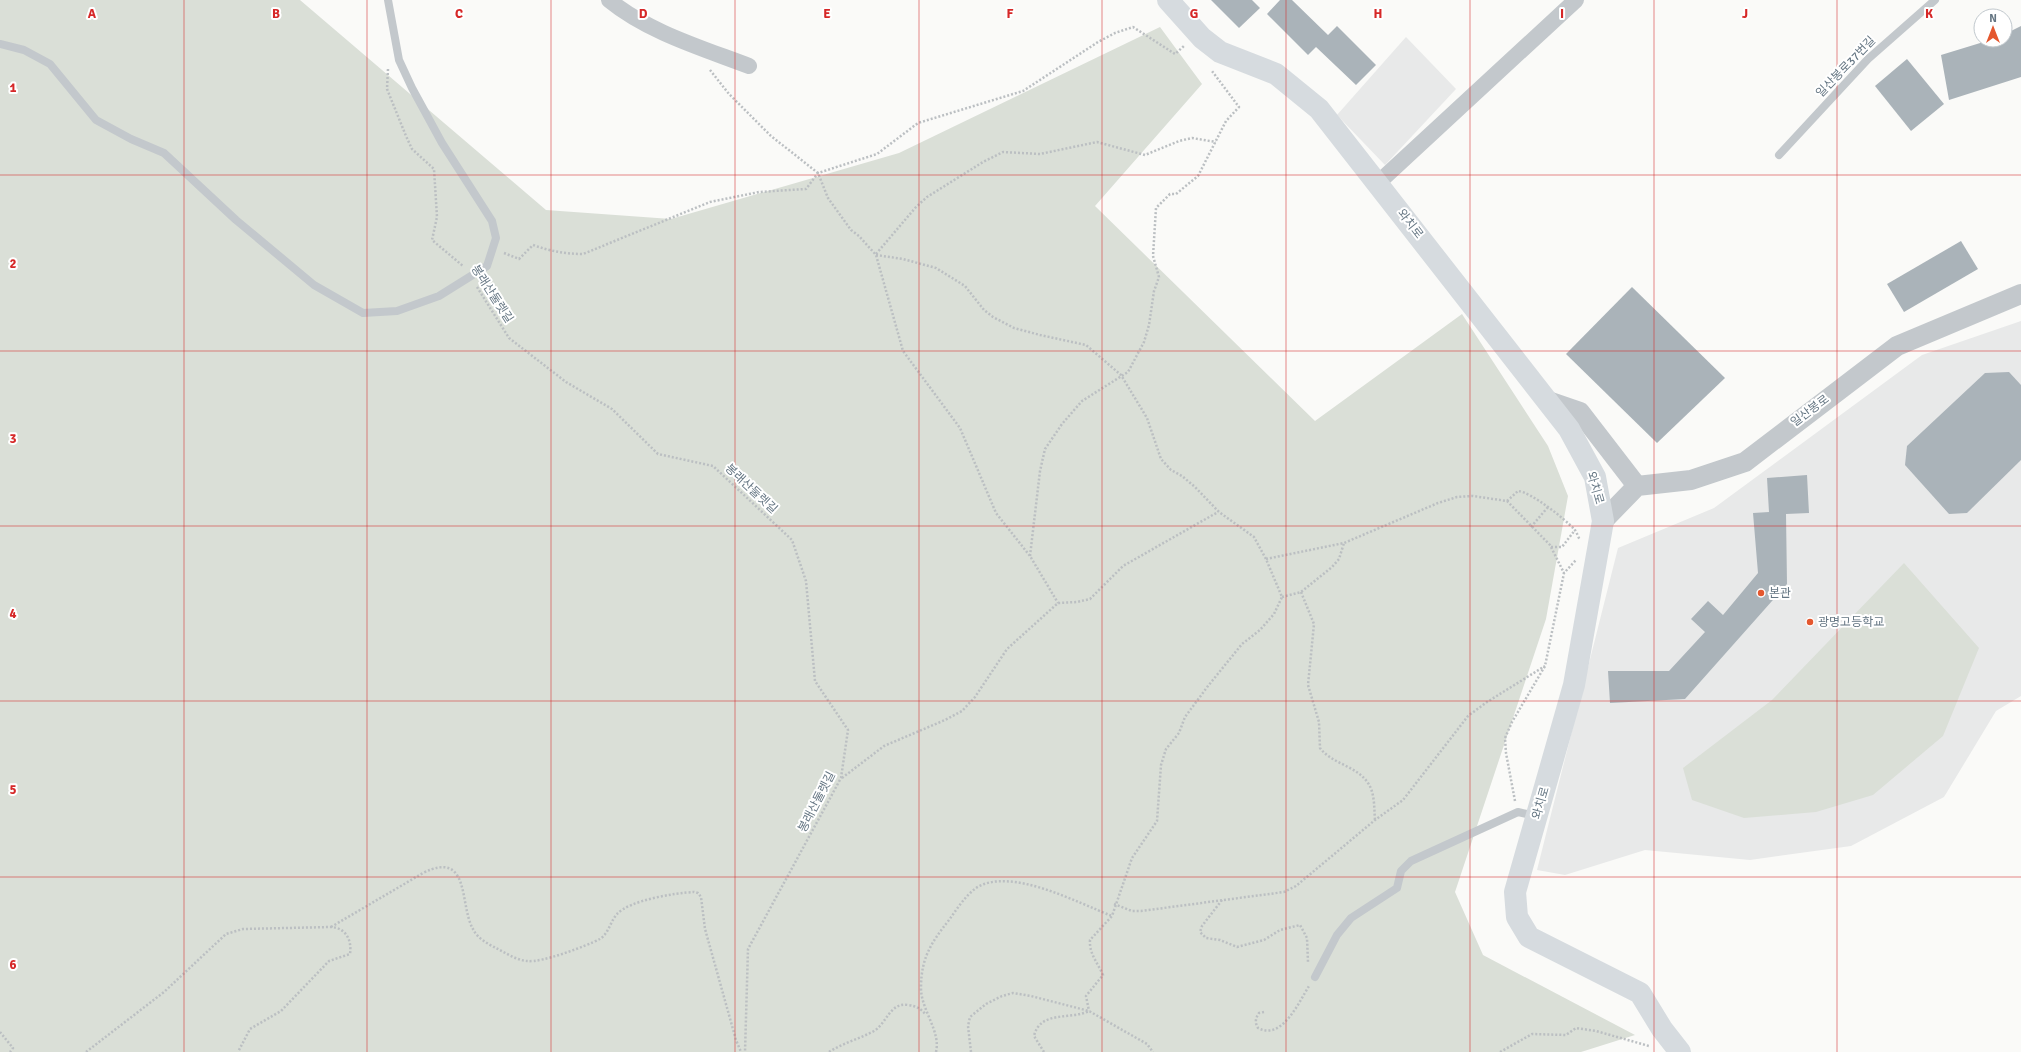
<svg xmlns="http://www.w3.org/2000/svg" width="2021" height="1052" viewBox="0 0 2021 1052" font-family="Signika,'Noto Sans KR',sans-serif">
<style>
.built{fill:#e8e9e9}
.green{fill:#dadfd7}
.building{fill:#aab3b9}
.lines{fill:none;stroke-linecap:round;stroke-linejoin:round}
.path{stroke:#bbbfc2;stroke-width:2.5;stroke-dasharray:2 2;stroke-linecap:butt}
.service{stroke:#c3c8cc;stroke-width:8}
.minor{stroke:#c3c8cc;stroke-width:16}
.tertiary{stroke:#c3c8cc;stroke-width:20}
.secondary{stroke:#d6dbdf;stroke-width:22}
.grid{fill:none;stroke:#d62828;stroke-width:1;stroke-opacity:0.55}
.poi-dot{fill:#e4572e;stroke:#fff;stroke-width:1.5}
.labels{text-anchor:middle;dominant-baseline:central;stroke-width:4;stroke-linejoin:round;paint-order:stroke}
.street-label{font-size:12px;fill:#657683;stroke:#fff}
.poi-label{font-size:12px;fill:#657683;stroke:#fff;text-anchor:start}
.grid-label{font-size:13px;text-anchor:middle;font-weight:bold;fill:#d62828;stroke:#fff;stroke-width:4;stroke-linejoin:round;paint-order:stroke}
</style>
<rect width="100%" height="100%" fill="#fafaf8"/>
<g class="built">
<path d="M 1406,37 L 1456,89 L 1385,165 L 1337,115 Z"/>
<path d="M 2021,321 L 2021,696 L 1996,711 L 1944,797 L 1851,846 L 1750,860 L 1645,850 L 1565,875 L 1537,870 L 1618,548 L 1714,508 L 1922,355 Z"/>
</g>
<g class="green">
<path d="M 0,0 L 300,0 L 546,210 L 671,219 L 899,153 L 1160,27 L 1202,84 L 1095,206 L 1315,421 L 1462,314 L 1548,446 L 1568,496 L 1546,619 L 1455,892 L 1483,955 L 1635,1035 L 1581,1052 L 0,1052 Z"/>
<path d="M 1904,563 L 1979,648 L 1943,736 L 1873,795 L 1816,812 L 1744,818 L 1692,800 L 1683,768 L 1772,700 Z"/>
</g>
<g class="building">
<path d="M 1211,0 L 1252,0 L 1260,8 L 1239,28 Z"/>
<path d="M 1280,0 L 1292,0 L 1328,35 L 1337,26 L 1376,65 L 1356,85 L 1316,47 L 1308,55 L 1267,14 Z"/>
<path d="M 2021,26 L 2021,77 L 1949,100 L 1941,55 L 1990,40 L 2005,40 L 2005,34 Z"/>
<path d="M 1907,59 L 1944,104 L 1911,131 L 1875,86 Z"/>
<path d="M 1961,241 L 1978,269 L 1904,312 L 1887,284 Z"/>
<path d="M 1632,287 L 1725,378 L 1657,443 L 1566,354 Z"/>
<path d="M 2009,372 L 2021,385 L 2021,460 L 1967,513 L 1949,514 L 1905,465 L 1907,446 L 1985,373 Z"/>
<path d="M 1807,475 L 1809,513 L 1786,514 L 1787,584 L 1685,699 L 1610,703 L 1608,671 L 1669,671 L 1705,632 L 1691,619 L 1708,601 L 1723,615 L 1758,573 L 1753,513 L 1769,512 L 1767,478 Z"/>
</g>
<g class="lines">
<g class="path">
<path d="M 388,69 L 387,89 L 406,136 L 412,149 L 434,169 L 437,217 L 432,240 L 463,266"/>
<path d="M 710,70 L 729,94 L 771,136 L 818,173 L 828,198 L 851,230 L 859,236 L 876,255 L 903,351 L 960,428 L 996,513 L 1030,556 L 1058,603"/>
<path d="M 504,253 L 519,259 L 533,245 C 550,251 565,254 583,254 L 710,202 L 759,192 L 806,189 L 818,173 L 877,154 L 918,123 L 1023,91 L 1098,42 L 1115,33 L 1133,27 L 1175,54 L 1184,46"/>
<path d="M 876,254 L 916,207 L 927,197 L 983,162 L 1003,152 L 1040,154 L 1097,142 L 1145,155 L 1179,141 L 1192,138 L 1216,142"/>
<path d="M 876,255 L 903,259 L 936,268 L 965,286 L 984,310 L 993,317 L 1014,328 L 1040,335 L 1086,345 L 1121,375 L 1147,418 L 1161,459 L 1171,470 L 1182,476 L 1195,487 L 1219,512 L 1254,537 L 1266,559 L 1282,597 L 1274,614 L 1260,630 L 1242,644 L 1208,686 L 1185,717 L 1179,733 L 1166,749 L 1161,765 L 1157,821 L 1132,858 L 1112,916 L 1090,940 C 1089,954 1098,963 1103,975 L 1086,996 L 1089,1011"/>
<path d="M 477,287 L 509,338 L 566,382 L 612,409 L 658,454 L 713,466 L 792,540 L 806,581 L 815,681 L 848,730 L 841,778 L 748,949 L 745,1052"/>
<path d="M 1507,501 L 1518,491 C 1531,492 1565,519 1574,529 C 1577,532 1578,537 1580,540"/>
<path d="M 1531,527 L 1548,507"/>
<path d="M 1551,547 L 1562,547 L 1575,530"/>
<path d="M 1030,556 L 1040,471 L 1045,449 L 1062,424 L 1082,401 L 1128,372 L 1144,342 L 1149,325 L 1154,291 L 1159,277 L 1153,256 L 1156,208 L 1170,194 L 1176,194 L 1198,176 L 1226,121 L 1239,107 L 1212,71"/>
<path d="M 1266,559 L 1344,543 L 1438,503 L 1457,497 L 1473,496 L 1507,501 L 1550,545 L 1564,573"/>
<path d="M 1301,592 L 1314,624 L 1308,685 L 1319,722 L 1320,748 C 1332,764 1357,766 1368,783 C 1375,793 1374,808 1375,820"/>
<path d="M 1282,597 L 1301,592 L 1332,567 L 1339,559 L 1344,543"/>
<path d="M 842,778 L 884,746 L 945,720 L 962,711 L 975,697 L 1007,649 L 1058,603 L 1077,602 L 1090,599 L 1123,566 L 1218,512"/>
<path d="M 1515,801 L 1506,753 L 1505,738 L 1512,722 L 1545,666 L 1564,573 L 1576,560"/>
<path d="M 1222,900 L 1202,926 L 1200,932 L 1206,938 L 1220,940 L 1237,947 L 1264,940 L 1280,930 L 1300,925 L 1307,938 L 1308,962"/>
<path d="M 1114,904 L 1132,911 L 1141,911 L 1284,892 L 1296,886 L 1375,820 L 1403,800 L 1468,716 L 1487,702 L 1545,666"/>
<path d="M 331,927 L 423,873 C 471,849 459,905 473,929 C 477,938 488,944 496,948 C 506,953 516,960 527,961 C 542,963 586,946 600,939 C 609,933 610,922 617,914 C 630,900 675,893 694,892 L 698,893 L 701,897 L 705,929 L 736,1040 L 741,1052"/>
<path d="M 1264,1012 L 1259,1013 C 1255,1019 1255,1023 1258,1028 C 1282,1041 1299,1002 1309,986"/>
<path d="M 0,1032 L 13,1048 L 10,1052"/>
<path d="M 86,1052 L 164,992 L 226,934 L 243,929 L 331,927 C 346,928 352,940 350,954 L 329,961 L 281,1011 L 250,1029 L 238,1052"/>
<path d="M 829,1052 C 843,1043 859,1039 874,1031 C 887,1023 890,1002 908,1005 C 917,1006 921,1009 926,1015"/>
<path d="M 936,1052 C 941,1031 921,1010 921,988 C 921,958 931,943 949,920 C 957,909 965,896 976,888 C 1010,866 1078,903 1112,916"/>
<path d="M 971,1052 L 968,1026 L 970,1017 L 986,1004 L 1002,996 L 1013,993 L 1031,996 L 1089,1011 L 1147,1044 L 1153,1052"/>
<path d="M 1044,1052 L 1034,1036 C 1040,1010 1071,1020 1089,1011"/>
<path d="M 1500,1052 L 1532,1034 L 1566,1035 L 1576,1028 L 1596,1031 L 1649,1046"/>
</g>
<g class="service">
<path d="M 0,44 L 24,50 L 50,64 L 96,120 L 131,139 L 164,153 L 236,220 L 314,285 L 363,313 L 397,311 L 439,296 L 487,266 L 496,238 L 492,221 L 442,143 L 412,88 L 399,60 L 388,0"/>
<path d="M 1779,155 L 1868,59 L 1935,0"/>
<path d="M 1315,977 L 1337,935 L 1351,918 L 1397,888 L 1401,871 L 1411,861 L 1518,812 L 1536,816"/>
</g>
<g class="minor">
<path d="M 609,0 C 648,32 702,48 749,66"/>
<path d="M 1378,183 L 1576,0"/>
</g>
<g class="tertiary">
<path d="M 1548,401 L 1580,412 L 1637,486"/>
<path d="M 1603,521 L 1637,486 L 1691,480 L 1745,462 L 1897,346 L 2021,294"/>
</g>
<path class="secondary" d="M 1168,0 L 1202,38 L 1220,52 L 1276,74 L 1319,109 L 1569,429 L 1595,477 L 1603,521 L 1574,685 L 1515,892 L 1517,917 L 1529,937 L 1640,993 L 1662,1029 L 1680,1052"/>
</g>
<path class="grid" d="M 184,0 L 184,1052M 367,0 L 367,1052M 551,0 L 551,1052M 735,0 L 735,1052M 919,0 L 919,1052M 1102,0 L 1102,1052M 1286,0 L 1286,1052M 1470,0 L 1470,1052M 1654,0 L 1654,1052M 1837,0 L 1837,1052M 0,175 L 2021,175M 0,351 L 2021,351M 0,526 L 2021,526M 0,701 L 2021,701M 0,877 L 2021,877"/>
<g class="poi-dot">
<circle cx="1761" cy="593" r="4"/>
<circle cx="1810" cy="622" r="4"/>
</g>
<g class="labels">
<g class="street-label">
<text transform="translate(1846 67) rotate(-46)">일산봉로37번길</text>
<text transform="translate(1410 224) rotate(52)">와치로</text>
<text transform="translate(492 294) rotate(57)">봉래산둘렛길</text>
<text transform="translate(1810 411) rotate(-37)">일산봉로</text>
<text transform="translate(1595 488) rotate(74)">와치로</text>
<text transform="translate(751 489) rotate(43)">봉래산둘렛길</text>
<text transform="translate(817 802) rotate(-63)">봉래산둘렛길</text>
<text transform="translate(1541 803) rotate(-74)">와치로</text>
</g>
<g class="poi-label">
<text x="1769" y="593">본관</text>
<text x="1818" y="622">광명고등학교</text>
</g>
</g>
<g class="grid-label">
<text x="92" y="18">A</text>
<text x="276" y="18">B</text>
<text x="459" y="18">C</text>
<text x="643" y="18">D</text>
<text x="827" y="18">E</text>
<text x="1010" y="18">F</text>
<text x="1194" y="18">G</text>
<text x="1378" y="18">H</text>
<text x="1562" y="18">I</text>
<text x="1745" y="18">J</text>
<text x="1929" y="18">K</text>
<text x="13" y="92">1</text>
<text x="13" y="268">2</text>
<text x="13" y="443">3</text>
<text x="13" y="618">4</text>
<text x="13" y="794">5</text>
<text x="13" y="969">6</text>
</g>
<g transform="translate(1993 28)"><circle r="19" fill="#ffffff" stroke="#c1c8cd"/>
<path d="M0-3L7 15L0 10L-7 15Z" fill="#e4572e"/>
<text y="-6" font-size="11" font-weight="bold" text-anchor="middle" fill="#657683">N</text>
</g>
</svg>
